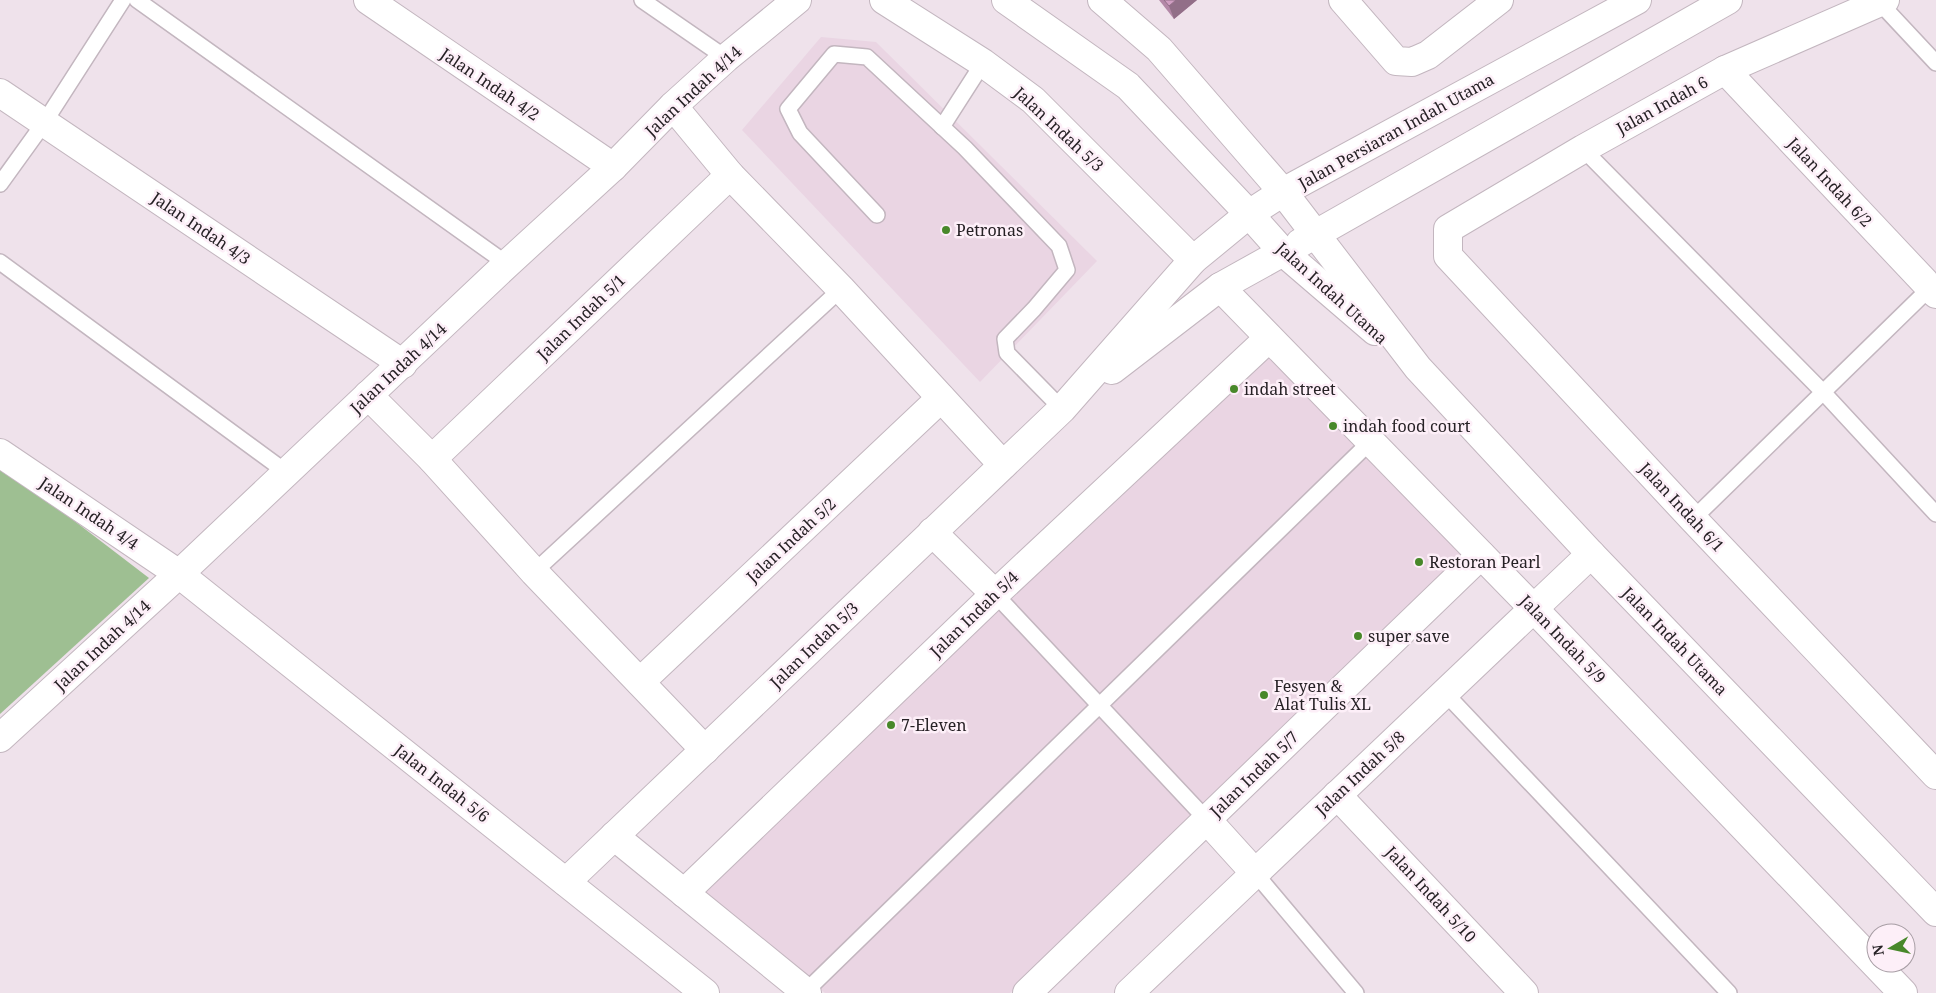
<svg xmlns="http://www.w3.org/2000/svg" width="1936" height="993" viewBox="0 0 1936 993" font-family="'Noto Serif',serif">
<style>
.built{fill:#ead5e3}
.green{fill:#9ebf92}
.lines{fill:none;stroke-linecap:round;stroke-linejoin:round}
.lane-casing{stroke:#c3b6bf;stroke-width:18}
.street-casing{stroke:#c3b6bf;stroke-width:30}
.secondary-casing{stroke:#c3b6bf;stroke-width:30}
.lane{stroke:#fff;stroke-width:15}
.street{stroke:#fff;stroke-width:28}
.secondary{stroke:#fff;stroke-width:28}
.wall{fill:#b388a7}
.shaded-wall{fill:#926f88}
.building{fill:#d09ec2;stroke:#926f88}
.poi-dot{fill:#48882a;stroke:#fdeff8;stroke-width:2}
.labels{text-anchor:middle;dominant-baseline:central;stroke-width:5;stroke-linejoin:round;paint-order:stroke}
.street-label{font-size:16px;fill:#262125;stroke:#fdeff8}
.poi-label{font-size:16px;fill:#262125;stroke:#fdeff8;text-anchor:start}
</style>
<rect width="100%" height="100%" fill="#efe2eb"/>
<g class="built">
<path d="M 821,37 L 876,42 L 1097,261 L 980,382 L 742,130 Z"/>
<path d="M 1268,355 L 1464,555 L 1010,993 L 825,993 L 702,891 Z"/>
</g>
<path class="green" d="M 0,464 L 149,578 L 0,714 Z"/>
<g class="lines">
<g class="lane-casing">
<g id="lane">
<path d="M 137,0 L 507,264"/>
<path d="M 642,0 L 726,58"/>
<path d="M 1879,2 L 1936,63"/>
<path d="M 942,127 L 983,63"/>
<path d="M 1583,149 L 1823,392 L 1936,514"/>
<path d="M 0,184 L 44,123 L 123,0"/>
<path d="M 877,215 L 800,133 L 788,109 L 834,54 L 867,57 L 965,148 L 1059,246 L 1067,270 L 1034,309 L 1005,339 L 1007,353 L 1062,409"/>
<path d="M 0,262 L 286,472"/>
<path d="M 1693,519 L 1935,283"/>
<path d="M 534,572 L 841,289"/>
<path d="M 995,594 L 1207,820"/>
<path d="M 1445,693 L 1729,993"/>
<path d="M 1255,873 L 1356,993"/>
<path d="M 805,992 L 1370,442"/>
</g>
</g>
<g class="street-casing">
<g id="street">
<path d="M 368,0 L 613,167"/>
<path d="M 884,0 L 983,63 L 1033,100 L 1193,260"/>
<path d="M 1343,0 L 1396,61 L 1412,62 L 1428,55 L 1499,0"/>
<path d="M 1885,0 L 1725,70 L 1583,149 L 1448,229 L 1448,256 L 1693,519 L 1936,775"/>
<path d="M 1725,70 L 1936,294"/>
<path d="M 0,93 L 403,364"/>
<path d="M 673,106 L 730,175 L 841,289 L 1003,465"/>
<path d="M 1220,287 L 1534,609 L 1903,993"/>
<path d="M 1112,370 L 1220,287 L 1283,252"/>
<path d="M 368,395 L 432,459 L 534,572 L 705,750"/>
<path d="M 0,453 L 179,574 L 705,993"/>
<path d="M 432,459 L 730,175"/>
<path d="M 932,532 L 995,594"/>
<path d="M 640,682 L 941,398"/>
<path d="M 0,738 L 179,574 L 507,264 L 613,167 L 673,106 L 726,58 L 797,0"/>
<path d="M 1337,795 L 1524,993"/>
<path d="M 1207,820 L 1255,873"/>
<path d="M 614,836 L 807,993"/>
<path d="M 566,882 L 1062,409 L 1193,260 L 1249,214"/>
<path d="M 684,893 L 995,594 L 1269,338"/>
<path d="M 1027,993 L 1481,555"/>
<path d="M 1129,993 L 1591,554"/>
</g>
</g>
<g class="secondary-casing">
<g id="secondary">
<path d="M 1006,0 L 1128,86 L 1249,214 L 1283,252 L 1375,331"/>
<path d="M 1102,0 L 1159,49 L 1283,192 L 1418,368 L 1591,554 L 1936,912"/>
<path d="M 1249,214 L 1283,192 L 1637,0"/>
<path d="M 1300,243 L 1728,0"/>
</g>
</g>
<use href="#lane" class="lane"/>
<use href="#street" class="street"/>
<use href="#secondary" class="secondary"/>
</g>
<path class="wall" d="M 1159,0 L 1197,0 L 1174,19 Z"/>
<path class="shaded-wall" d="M 1176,0 L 1197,0 L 1174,19 L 1169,6 Z"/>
<path class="building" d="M 1164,0 L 1176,0 L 1169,6 Z"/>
<g class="poi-dot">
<circle cx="946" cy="230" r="5"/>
<circle cx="1234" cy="389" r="5"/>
<circle cx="1333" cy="426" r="5"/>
<circle cx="1419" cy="562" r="5"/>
<circle cx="1358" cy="636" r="5"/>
<circle cx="1264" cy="695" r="5"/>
<circle cx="891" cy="725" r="5"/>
</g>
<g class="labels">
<g class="street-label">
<text transform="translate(490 84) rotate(34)">Jalan Indah 4/2</text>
<text transform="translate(693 91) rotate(-43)">Jalan Indah 4/14</text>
<text transform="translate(1662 105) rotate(-29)">Jalan Indah 6</text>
<text transform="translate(1059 129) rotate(43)">Jalan Indah 5/3</text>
<text transform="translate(1396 131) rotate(-29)">Jalan Persiaran Indah Utama</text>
<text transform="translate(1830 182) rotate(47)">Jalan Indah 6/2</text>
<text transform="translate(201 228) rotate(34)">Jalan Indah 4/3</text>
<text transform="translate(1332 293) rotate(42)">Jalan Indah Utama</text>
<text transform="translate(581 317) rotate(-44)">Jalan Indah 5/1</text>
<text transform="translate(398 368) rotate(-43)">Jalan Indah 4/14</text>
<text transform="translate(1682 507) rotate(47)">Jalan Indah 6/1</text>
<text transform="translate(89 513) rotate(34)">Jalan Indah 4/4</text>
<text transform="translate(791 540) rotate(-43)">Jalan Indah 5/2</text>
<text transform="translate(974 614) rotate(-44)">Jalan Indah 5/4</text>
<text transform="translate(1563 639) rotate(46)">Jalan Indah 5/9</text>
<text transform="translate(1675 641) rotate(46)">Jalan Indah Utama</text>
<text transform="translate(102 645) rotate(-43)">Jalan Indah 4/14</text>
<text transform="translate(814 645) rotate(-44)">Jalan Indah 5/3</text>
<text transform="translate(1360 773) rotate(-43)">Jalan Indah 5/8</text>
<text transform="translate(1254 774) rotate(-44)">Jalan Indah 5/7</text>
<text transform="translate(442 783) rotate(38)">Jalan Indah 5/6</text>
<text transform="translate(1431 894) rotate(47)">Jalan Indah 5/10</text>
</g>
<g class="poi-label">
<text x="956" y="230">Petronas</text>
<text x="1244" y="389">indah street</text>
<text x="1343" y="426">indah food court</text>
<text x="1429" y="562">Restoran Pearl</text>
<text x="1368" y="636">super save</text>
<text x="1274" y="686">Fesyen &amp;<tspan x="1274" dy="18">Alat Tulis XL</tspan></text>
<text x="901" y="725">7-Eleven</text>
</g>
</g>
<g transform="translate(1891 948) rotate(261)"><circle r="24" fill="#fdeff8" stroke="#a79da4"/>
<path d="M0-4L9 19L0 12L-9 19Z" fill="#48882a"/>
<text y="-8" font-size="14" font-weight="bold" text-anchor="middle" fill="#262125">N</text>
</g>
</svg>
